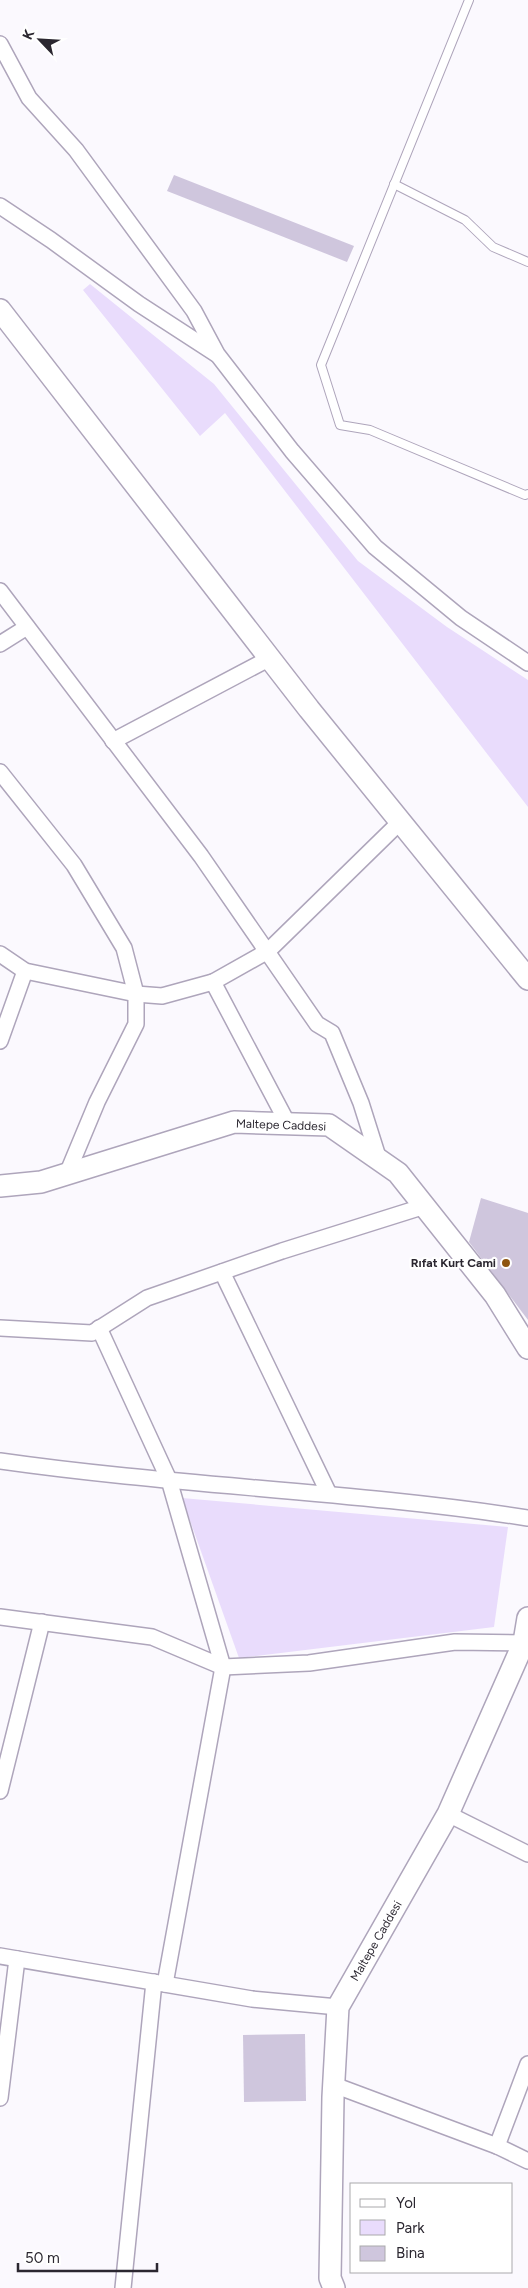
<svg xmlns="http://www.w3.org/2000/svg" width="528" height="2288" viewBox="0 0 528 2288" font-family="Figtree,sans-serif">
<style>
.green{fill:#e9dcfc}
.building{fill:#cfc6dd}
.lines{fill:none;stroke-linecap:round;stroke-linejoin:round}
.lane-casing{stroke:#aea5bb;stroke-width:10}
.street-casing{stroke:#aea5bb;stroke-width:18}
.secondary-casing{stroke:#aea5bb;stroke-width:24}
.lane{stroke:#fff;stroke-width:8}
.street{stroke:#fff;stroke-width:15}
.secondary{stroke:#fff;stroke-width:21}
.poi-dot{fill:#8e550f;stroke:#fff;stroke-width:2}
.labels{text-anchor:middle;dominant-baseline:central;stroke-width:4.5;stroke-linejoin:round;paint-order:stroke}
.street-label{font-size:12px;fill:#2b2730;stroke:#fff}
.poi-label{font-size:12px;font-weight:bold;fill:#2b2730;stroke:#fff;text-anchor:end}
</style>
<rect width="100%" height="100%" fill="#fbf9fe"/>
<g class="green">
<path d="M 90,284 L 214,384 L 358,561 L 447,627 L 528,680 L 528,807 L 225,413 L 200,436 L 83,290 Z"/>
<path d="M 182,1498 L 508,1527 L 494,1627 L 239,1658 Z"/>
</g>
<g class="building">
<path d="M 174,175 L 354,246 L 347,262 L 167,191 Z"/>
<path d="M 481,1198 L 528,1213 L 528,1320 L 469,1242 Z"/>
<path d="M 305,2034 L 306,2101 L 244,2102 L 243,2035 Z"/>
</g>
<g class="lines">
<g class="lane-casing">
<g id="lane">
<path d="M 469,0 L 321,365 L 340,425 L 370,430 L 525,495 L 528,494"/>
<path d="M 394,184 L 465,220 L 493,247 L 528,262"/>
</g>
</g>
<g class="street-casing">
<g id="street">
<path d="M 0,44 L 29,98 L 76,150 L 194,311 L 217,354 L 292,451 L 375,547 L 461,618 L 528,663"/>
<path d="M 0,206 L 51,240 L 139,304 L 216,354"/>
<path d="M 0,591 L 201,856 L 317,1024 L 332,1033 L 361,1103 L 379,1160"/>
<path d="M 0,644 L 27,627"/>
<path d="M 113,741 L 270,658"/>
<path d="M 0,772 L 74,865 L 124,948 L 136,994 L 136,1024 L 97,1102 L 67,1174"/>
<path d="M 0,954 L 25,971 L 136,994 L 162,996 L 213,982 L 268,951 L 400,822"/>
<path d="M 213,982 L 288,1124"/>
<path d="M 0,1041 L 25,971"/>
<path d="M 222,1272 L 329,1494"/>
<path d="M 0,1328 L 92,1333 L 147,1298 L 282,1251 L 425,1206"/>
<path d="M 99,1328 L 169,1480 L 223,1667 L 165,1984"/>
<path d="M 0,1461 C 175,1486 353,1491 528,1518"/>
<path d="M 0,1617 L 152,1637 L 223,1667 L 309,1663 L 455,1642 L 528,1643"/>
<path d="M 0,1791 L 42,1622"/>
<path d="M 448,1814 L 528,1854"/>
<path d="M 0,1956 L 252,1999 L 338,2007"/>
<path d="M 334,2085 L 497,2146 L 528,2161"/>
<path d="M 0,2098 L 17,1959"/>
<path d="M 497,2146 L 528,2064"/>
<path d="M 123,2288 L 154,1982"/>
</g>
</g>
<g class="secondary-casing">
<g id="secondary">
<path d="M 0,310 L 309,709 L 528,979"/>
<path d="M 0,1186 L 41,1182 L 234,1122 L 329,1125 L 398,1173 L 495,1295 L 528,1348"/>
<path d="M 334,2288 L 330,2278 L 333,2097 L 338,2007 L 448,1814 L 524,1642 L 528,1618"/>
</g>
</g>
<use href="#lane" class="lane"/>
<use href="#street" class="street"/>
<use href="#secondary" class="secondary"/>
</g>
<circle class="poi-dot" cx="506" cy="1263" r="5"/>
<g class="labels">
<g class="street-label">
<text transform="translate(281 1125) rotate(2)">Maltepe Caddesi</text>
<text transform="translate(376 1941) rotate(-60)">Maltepe Caddesi</text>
</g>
<g class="poi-label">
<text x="496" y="1263">Rıfat Kurt Cami</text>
</g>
</g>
<rect x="350" y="2183" width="162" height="90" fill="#ffffff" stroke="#aaa9ac"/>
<rect x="360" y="2199" width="25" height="8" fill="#ffffff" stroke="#aaa9ac"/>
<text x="396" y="2208" font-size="15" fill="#2b2730">Yol</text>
<rect x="360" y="2220" width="25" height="15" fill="#e9dcfc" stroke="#aaa9ac"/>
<text x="396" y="2233" font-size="15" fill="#2b2730">Park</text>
<rect x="360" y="2246" width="25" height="15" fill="#cfc6dd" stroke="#aaa9ac"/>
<text x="396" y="2258" font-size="15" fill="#2b2730">Bina</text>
<g transform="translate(40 40) rotate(295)" stroke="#ffffff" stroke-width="4" paint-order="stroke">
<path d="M0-4L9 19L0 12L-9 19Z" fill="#2b2730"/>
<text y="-8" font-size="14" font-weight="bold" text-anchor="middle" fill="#2b2730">K</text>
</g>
<path d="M18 2263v8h139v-8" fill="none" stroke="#2b2730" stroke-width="2.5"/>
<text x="25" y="2263" font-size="15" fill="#2b2730" stroke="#ffffff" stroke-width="4" paint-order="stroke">50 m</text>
</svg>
